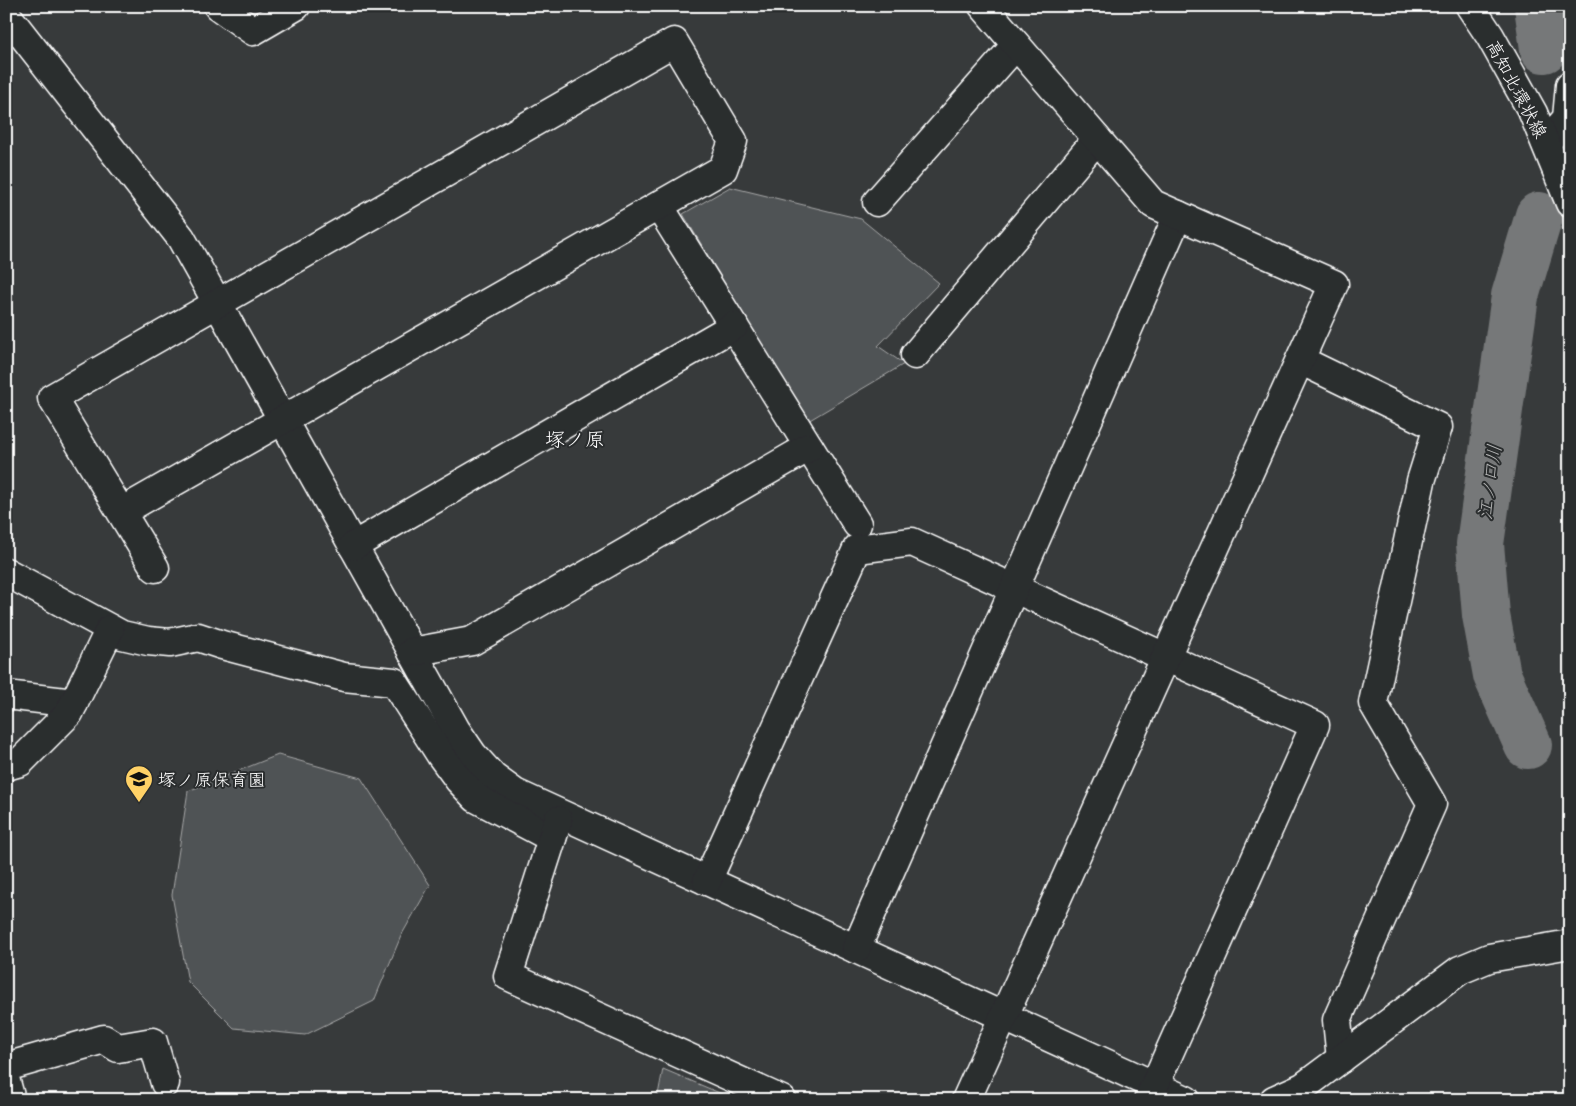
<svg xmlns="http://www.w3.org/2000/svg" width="1576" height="1106" viewBox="0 0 1576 1106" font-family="Delius,'Klee One',sans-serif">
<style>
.green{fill:#505354;stroke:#a8a9aa}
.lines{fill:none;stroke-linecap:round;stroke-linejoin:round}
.river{stroke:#767879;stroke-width:48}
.minor-casing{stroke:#fff;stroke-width:31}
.major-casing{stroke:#fff;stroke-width:31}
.minor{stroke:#2a2d2e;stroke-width:28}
.major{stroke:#2a2d2e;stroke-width:28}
.labels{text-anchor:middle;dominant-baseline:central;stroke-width:4;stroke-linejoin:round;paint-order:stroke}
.street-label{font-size:18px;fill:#fff;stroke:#2a2d2e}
.poi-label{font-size:18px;fill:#fff;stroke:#2a2d2e;text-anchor:start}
.water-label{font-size:19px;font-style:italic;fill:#b4b5b5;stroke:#2a2d2e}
.quarter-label{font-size:20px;fill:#fff;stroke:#2a2d2e}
</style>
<rect width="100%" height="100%" fill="#373a3b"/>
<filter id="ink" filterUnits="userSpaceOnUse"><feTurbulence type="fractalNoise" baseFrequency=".02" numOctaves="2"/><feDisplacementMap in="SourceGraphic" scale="10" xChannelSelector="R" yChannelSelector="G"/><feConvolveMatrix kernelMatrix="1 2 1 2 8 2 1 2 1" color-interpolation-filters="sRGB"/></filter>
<g filter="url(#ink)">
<g class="green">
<path d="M 730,187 L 861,219 L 939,283 L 878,346 L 904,364 L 808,421 L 683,214 Z"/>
<path d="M 278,755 L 361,778 L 430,885 L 401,936 L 374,1001 L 305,1035 L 234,1028 L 188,982 L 172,895 L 188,791 Z"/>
<path d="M 663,1069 L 736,1100 L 657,1100 Z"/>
</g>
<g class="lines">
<g class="river">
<path d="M 1538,6 L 1544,49"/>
<path d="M 1528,745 L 1497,675 L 1486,615 L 1480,544 L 1515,296 L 1539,216"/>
</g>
<g class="minor-casing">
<g id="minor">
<path d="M 218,6 L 253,31 L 296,6"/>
<path d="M 6,14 L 181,238 L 456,730 L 473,755 L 493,777 L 515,793 L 1186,1100"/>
<path d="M 1546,143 L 1567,118 L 1570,85"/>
<path d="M 877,202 L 1016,45"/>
<path d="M 659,206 L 857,524"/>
<path d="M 915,355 L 1097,139"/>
<path d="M 1300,360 L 1438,427 L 1421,481 L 1373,703 L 1432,804 L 1337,1020 L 1341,1059"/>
<path d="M 121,512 L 723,169 L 733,141 L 674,42 L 52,398 L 155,568"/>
<path d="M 353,546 L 734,326"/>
<path d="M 6,572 L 122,635 L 148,641 L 170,643 L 198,637 L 222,645 L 344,677 L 394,682 L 440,754 L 459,780 L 476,798 L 552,838"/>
<path d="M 412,652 L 472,641 L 809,447"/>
<path d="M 6,695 L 74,703"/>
<path d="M 6,766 L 20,762 L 69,713 L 110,629"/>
<path d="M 558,820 L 508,976 L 782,1100"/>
<path d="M 707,881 L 857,549 L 912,542 L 1315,725 L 1148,1100"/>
<path d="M 856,949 L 1178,215"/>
<path d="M 6,1067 L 104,1039 L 118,1048 L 153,1042 L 165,1083"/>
<path d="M 6,1082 L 11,1100"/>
<path d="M 966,1100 L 1334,284 L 1153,204 L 983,6"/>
<path d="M 1274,1100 L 1303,1087 L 1460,970 L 1489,958 L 1570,944"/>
</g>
</g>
<g class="major-casing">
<path id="major" d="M 1470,6 L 1490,36 L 1533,113 L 1570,203"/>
</g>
<use href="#minor" class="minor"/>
<use href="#major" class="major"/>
</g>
</g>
<defs>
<g id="school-pin" transform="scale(1.4375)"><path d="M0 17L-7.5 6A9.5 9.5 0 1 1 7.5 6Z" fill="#ffd166" stroke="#2a2d2e"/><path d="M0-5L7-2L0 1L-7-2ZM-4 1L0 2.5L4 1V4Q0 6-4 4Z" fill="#111"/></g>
</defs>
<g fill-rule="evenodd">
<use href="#school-pin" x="139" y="779"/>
</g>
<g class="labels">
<g class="street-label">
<text transform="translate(1517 89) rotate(62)">高知北環状線</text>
</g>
<g class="poi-label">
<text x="158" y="779">塚ノ原保育園</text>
</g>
<g class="water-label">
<text transform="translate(1489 482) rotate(-82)">江ノ口川</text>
</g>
<g class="quarter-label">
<text x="575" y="438">塚ノ原</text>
</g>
</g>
<rect width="1576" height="1106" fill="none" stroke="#2a2d2e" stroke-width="25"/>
<rect x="12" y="12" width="1551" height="1081" fill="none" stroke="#fff" stroke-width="2" filter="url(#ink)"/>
</svg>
